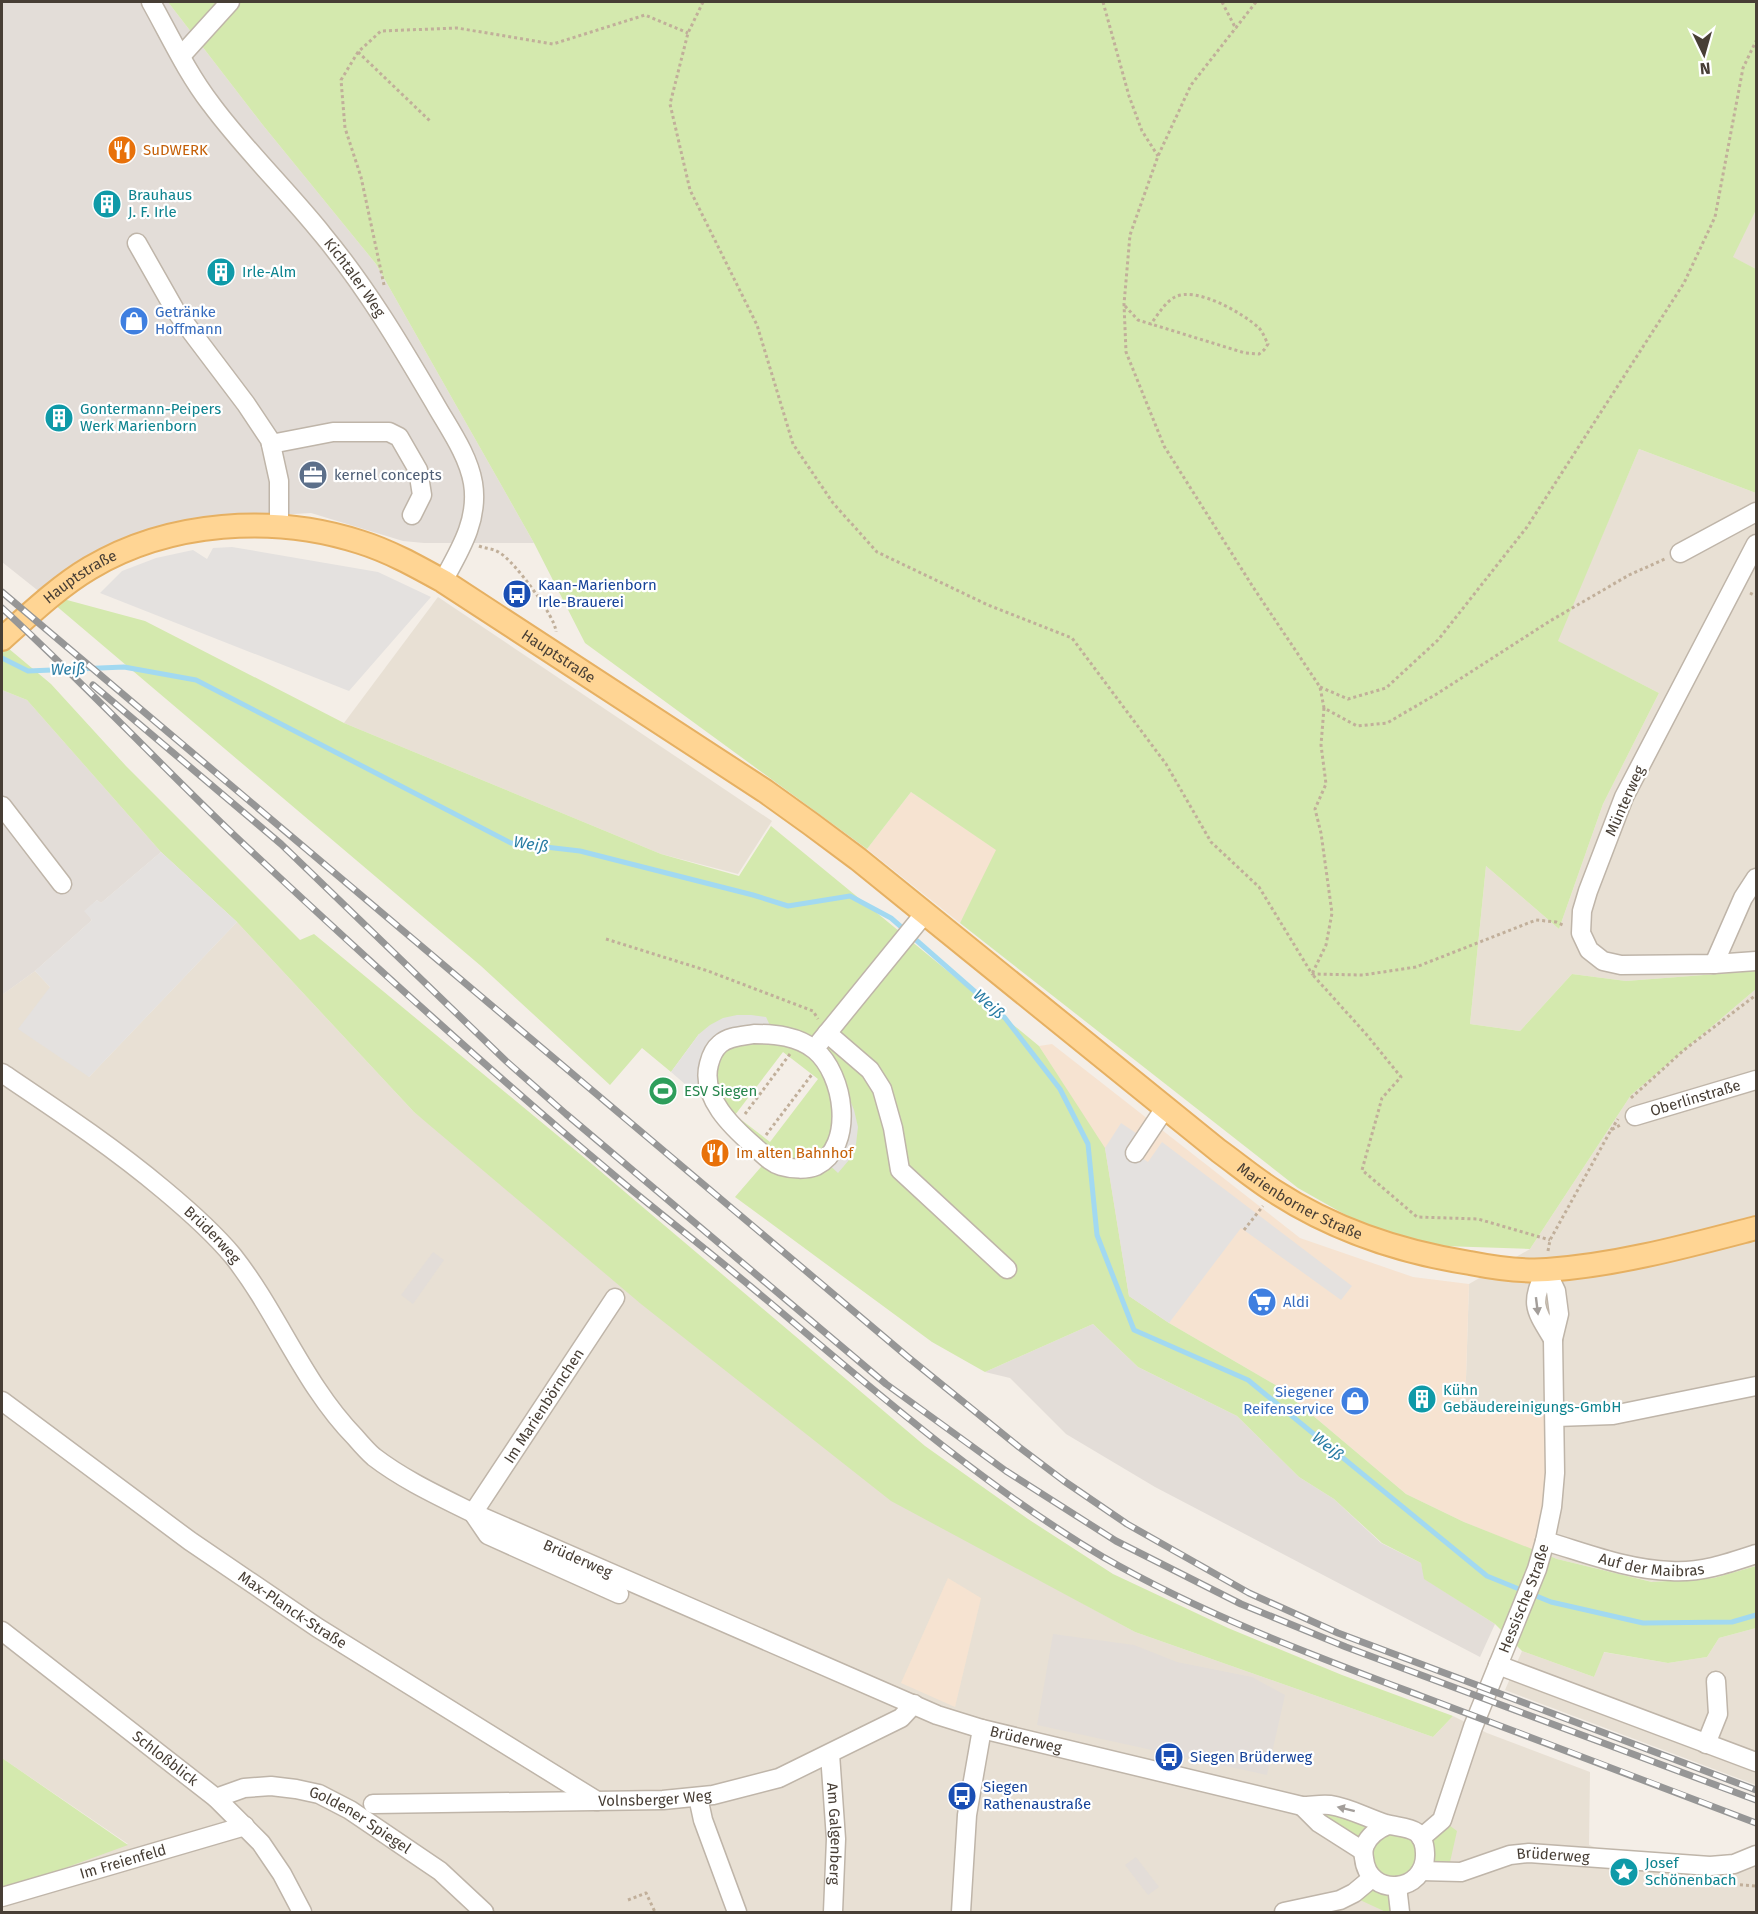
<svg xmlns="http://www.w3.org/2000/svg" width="1758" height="1914" viewBox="0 0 1758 1914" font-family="'Fira Sans',sans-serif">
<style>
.residential{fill:#e8e0d4}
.commercial{fill:#f6e3d1}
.industrial{fill:#e3ddd8}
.green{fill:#d4e9ae;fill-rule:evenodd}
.parking{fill:#e4e1df}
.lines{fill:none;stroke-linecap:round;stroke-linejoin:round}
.stream{stroke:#a2d9f1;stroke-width:5}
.minor-casing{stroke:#bfb5a9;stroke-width:21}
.major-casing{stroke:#e6b062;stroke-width:26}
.path{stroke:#c1af9a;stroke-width:3;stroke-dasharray:3 3;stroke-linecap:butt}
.minor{stroke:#fff;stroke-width:18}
.major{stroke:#ffd594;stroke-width:22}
.rail-casing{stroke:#969696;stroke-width:7}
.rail{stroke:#fff;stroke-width:4.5;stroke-dasharray:14;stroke-linecap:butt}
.oneway{fill:#a39e9a}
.labels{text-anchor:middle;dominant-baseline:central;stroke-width:4.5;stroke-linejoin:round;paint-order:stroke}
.food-label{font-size:15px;fill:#c56008;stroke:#fff;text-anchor:start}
.culture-label{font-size:15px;fill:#0d838f;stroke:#fff;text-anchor:start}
.street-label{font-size:15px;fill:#473e35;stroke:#fff}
.shop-label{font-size:15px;fill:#366cbe;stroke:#fff;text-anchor:start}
.service-label{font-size:15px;fill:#4e5e75;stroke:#fff;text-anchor:start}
.transit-label{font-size:15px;fill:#164399;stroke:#fff;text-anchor:start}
.leisure-label{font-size:15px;fill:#27864d;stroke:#fff;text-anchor:start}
.water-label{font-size:16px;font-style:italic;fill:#2a7da4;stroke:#fff}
</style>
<rect width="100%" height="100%" fill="#f4eee7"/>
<g class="residential">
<path d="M 1756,210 L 1756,269 L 1732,257 Z"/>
<path d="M 1639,449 L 1756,493 L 1756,971 L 1626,981 L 1572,974 L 1520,1031 L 1470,1024 L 1486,866 L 1559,929 L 1603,804 L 1659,693 L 1557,641 Z"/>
<path d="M 438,597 L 772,821 L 738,874 L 661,854 L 344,723 Z"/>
<path d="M 237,922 L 414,1112 L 965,1539 L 1135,1632 L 1433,1737 L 1453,1716 L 1487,1733 L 1590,1772 L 1589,1845 L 1696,1884 L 1756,1859 L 1756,1912 L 2,1912 L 2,1891 L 128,1844 L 2,1758 L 2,995 L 35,971 L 50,987 L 89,1077 Z"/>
<path d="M 1756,989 L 1756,1566 L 1714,1578 L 1653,1582 L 1557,1559 L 1542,1554 L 1465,1409 L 1469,1284 L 1530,1249 L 1631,1095 Z"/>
<path d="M 1756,1628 L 1756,1785 L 1505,1690 L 1522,1651 L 1594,1677 L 1603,1652 L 1668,1663 L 1707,1657 L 1719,1638 Z"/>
</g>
<g class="commercial">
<path d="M 911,792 L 997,850 L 960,923 L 867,849 Z"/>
<path d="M 1052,1044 L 1300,1238 L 1413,1277 L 1469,1284 L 1465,1409 L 1540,1407 L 1556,1417 L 1542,1554 L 1464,1522 L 1406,1494 L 1279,1387 L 1169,1323 L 1129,1296 L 1104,1148 L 1039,1046 Z"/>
<path d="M 948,1578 L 981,1598 L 955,1707 L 901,1683 Z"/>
</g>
<g class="industrial">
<path d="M 2,2 L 168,2 L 262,124 L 376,264 L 534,543 L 424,543 L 403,541 L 311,513 L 239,517 L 127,536 L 41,593 L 2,562 Z"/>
<path d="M 2,690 L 27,700 L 161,852 L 101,903 L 97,900 L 85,911 L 92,920 L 35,971 L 2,995 Z"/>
<path d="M 433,1252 L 444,1260 L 413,1304 L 401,1295 Z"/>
<path d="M 1093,1324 L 1138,1367 L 1237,1416 L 1299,1477 L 1334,1499 L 1381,1543 L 1421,1563 L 1425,1579 L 1495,1624 L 1480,1657 L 1155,1487 L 1066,1434 L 1010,1378 L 985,1372 Z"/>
<path d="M 1053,1634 L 1134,1645 L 1177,1662 L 1252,1677 L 1285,1695 L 1267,1775 L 1037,1725 Z"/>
<path d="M 1136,1857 L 1159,1887 L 1148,1895 L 1125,1865 Z"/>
</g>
<g class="green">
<path d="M 168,2 L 1756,2 L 1756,210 L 1733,257 L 1756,269 L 1756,493 L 1639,449 L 1558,641 L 1659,693 L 1603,804 L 1559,929 L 1486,866 L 1470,1024 L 1520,1031 L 1572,974 L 1626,981 L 1756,971 L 1756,989 L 1631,1095 L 1530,1249 L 1443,1246 L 1367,1227 L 1298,1188 L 960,923 L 996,850 L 911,792 L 867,849 L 585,643 L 534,543 L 376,264 L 262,124 Z"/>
<path d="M 41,593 L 145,621 L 344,723 L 661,854 L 739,876 L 771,826 L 1039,1046 L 1105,1148 L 1129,1296 L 1169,1323 L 1279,1387 L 1406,1494 L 1464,1522 L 1557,1559 L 1652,1582 L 1714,1578 L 1756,1566 L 1756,1628 L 1719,1638 L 1707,1657 L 1668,1663 L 1604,1652 L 1594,1677 L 1522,1651 L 1495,1624 L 1424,1579 L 1421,1563 L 1382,1543 L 1334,1499 L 1299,1477 L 1237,1416 L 1138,1367 L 1093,1324 L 985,1372 L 932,1342 L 735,1197 L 768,1159 L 725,1116 L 699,1034 L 671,1072 L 642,1048 L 610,1085 L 481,966 ZM 783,1052 L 818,1079 L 770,1142 L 735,1115 Z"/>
<path d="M 2,643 L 51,684 L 126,766 L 300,940 L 314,934 L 586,1159 L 925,1446 L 1028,1519 L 1113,1574 L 1228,1628 L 1342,1675 L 1453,1716 L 1433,1737 L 1135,1632 L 891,1501 L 641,1304 L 414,1112 L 237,922 L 161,852 L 27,700 L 2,690 Z"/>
<path d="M 2,1758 L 128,1845 L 2,1891 Z"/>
<path d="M 1302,1806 L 1411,1828 L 1442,1820 L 1457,1831 L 1448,1871 L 1407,1883 L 1400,1912 L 1386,1912 L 1360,1900 L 1372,1878 L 1363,1851 Z"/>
</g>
<g class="parking">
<path d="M 232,547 L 378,572 L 431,597 L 349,691 L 100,593 L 122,571 L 156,558 L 193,550 L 207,559 L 213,548 Z"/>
<path d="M 161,852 L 237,922 L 89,1077 L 18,1029 L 50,987 L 35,971 L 92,920 L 84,911 L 97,900 L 101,903 Z"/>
<path d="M 737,1015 L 751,1015 L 766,1017 L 774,1034 L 754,1034 L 712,1054 L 714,1109 L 671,1072 L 699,1034 L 710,1025 L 723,1018 Z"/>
<path d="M 845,1088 L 854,1110 L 858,1127 L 856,1144 L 849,1160 L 838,1173 L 825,1161 Z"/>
<path d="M 1121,1123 L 1145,1139 L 1135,1153 L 1148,1162 L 1162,1142 L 1352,1286 L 1341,1300 L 1241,1228 L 1169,1323 L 1129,1296 L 1105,1148 Z"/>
</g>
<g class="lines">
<path class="stream" d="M 2,658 L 28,671 L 124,667 L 196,680 L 511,843 L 580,851 L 753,895 L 788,906 L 850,896 L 891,918 L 1005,1018 L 1060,1089 L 1088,1144 L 1097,1235 L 1134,1330 L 1248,1380 L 1487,1576 L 1551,1602 L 1643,1623 L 1732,1622 L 1756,1615"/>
<g class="minor-casing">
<g id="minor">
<path id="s1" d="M 151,2 C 170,36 187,73 211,104 C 245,150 287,190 323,235 C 366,287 400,344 434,402 C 448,427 468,454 473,483 C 479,520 460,550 443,581"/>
<path d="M 181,56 L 230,2"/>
<path d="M 137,243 L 175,310 L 246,404 L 270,440 L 279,481 L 279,526"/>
<path d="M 271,444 L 333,432 L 389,432 L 399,437 L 418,470 L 422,495 L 412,515"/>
<path d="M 1756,544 L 1624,797 L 1588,891 L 1582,911 L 1581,933 L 1589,950 L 1603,961 L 1621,965 L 1714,964 L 1756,961"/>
<path d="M 1680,553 L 1756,512"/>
<path d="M 2,806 L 62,884"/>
<path d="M 1714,964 L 1743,898 L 1756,878"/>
<path d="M 827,1033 L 870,1070 L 882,1089 L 893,1128 L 900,1170 L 1007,1269"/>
<path d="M 754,1034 C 775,1034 798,1036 815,1050 C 844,1074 856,1146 816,1166 C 807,1170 791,1169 781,1166 C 771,1163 763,1154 755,1147 C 732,1127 700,1097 709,1064 C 711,1056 714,1049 720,1044 C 729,1036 743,1036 754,1034 Z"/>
<path d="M 820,1042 L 925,913"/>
<path id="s2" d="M 2,1073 C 57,1110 113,1147 164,1190 C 188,1210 213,1232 233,1256 C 278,1313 304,1385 355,1437 C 361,1444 367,1451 374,1457 C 404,1480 439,1496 473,1513 L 937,1715 L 982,1729 L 1302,1806 C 1311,1806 1321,1804 1330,1805 C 1350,1808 1367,1818 1386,1824 C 1405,1829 1424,1825 1425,1853 C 1427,1893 1368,1899 1364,1858 C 1363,1853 1363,1850 1365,1845 C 1370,1834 1378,1829 1388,1825"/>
<path id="s3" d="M 1635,1116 L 1756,1080"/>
<path d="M 1135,1153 L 1165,1108"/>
<path d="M 1546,1270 C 1530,1304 1534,1308 1553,1339"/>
<path d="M 615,1298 L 473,1513 L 488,1535 L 619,1594"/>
<path id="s4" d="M 2,1401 L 190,1541 L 318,1628 L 597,1801"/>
<path d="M 1556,1417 L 1613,1415 L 1756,1386"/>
<path id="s5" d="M 1545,1541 C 1586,1553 1628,1570 1671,1571 C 1700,1573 1729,1563 1756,1554"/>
<path id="s6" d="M 2,1631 L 216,1798 L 261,1843 L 282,1874 L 302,1912"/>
<path d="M 1498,1665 L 1756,1762"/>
<path d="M 1706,1744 L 1718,1714 L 1716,1681"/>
<path id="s7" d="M 830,1754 L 836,1839 L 833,1912"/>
<path d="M 698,1797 L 703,1820 L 737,1912"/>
<path id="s8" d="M 216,1798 L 244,1788 L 271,1786 L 296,1789 L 319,1794 L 350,1810 L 440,1871 L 484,1912"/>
<path id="s9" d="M 373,1804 L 663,1800 L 713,1795 L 779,1778 L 901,1718 L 914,1704"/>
<path d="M 1302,1806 L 1319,1823 L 1363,1851"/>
<path id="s10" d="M 1421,1838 L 1442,1820 L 1473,1727 L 1537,1569 L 1545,1541 L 1552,1507 L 1555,1473 L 1553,1339 L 1559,1314 L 1556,1291 L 1546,1270"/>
<path id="s11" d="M 1421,1871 L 1461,1872 L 1510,1855 L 1529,1853 L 1710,1866 L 1734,1864 L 1756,1855"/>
<path d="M 1397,1886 L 1400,1912"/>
<path id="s12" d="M 2,1897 L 245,1826"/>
<path d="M 961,1912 L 967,1815 L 982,1729"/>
<path d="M 1284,1912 L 1340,1900 L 1354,1893 L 1372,1878"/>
</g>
</g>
<g class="major-casing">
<g id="major">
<path id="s13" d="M 2,639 C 30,614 58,587 90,568 C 169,521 274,514 360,542 C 389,551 416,566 443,581 L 765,791 L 811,824 L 858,859 L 1219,1151 C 1237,1164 1255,1179 1274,1191 C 1334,1230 1400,1252 1470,1263 C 1495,1268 1521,1272 1547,1270 C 1618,1265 1687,1246 1756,1228"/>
</g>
</g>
<g class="path">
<path d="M 703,2 L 688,33 L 670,104 L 690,190 L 757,325 L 793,444 L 833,503 L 877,552 L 988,605 L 1072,638 L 1166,764 L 1211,842 L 1259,887 L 1312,974 L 1363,975 L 1416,967 L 1536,920 L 1556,922 L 1563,925"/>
<path d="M 1103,2 L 1129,96 L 1142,131 L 1158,156"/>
<path d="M 1222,2 L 1236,29"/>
<path d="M 1256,2 L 1191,85 L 1158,156 L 1130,235 L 1124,304 L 1126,352 L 1164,446 L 1253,587 L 1320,687 L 1324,708 L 1357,726 L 1387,723 L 1435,695 L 1550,621 L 1629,575 L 1665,559"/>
<path d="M 358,52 L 430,121"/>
<path d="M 384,285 L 361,177 L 345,128 L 341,80 L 358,52 L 381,31 L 457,28 L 553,44 L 645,15 L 688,33"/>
<path d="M 1125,306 L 1138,320 L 1245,353 L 1259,354 L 1264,350 L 1268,344 C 1265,339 1263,332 1259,328 C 1243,313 1196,286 1175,297 C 1165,302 1157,316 1150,325"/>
<path d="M 479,546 C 486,549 493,548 500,553 C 514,561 556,617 556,632"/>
<path d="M 1750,593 L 1756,596"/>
<path d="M 1320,687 L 1348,699 L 1386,688 L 1438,640 L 1527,527 L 1684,283 L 1715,217 L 1743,68 L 1756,41"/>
<path d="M 1324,708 L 1321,745 L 1326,784 L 1315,809 L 1321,833 L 1332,913 L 1326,945 L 1312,974 L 1366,1034 L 1401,1077 L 1382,1098 L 1362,1170 L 1417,1217 L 1478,1219 L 1550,1240"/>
<path d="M 606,939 L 708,971 L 813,1011 L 818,1019"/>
<path d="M 1631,1098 L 1684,1050 L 1756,995"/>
<path d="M 745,1114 L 790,1054"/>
<path d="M 1611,1130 L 1618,1119"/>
<path d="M 766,1135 L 813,1073"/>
<path d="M 1244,1230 L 1263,1206"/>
<path d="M 1548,1251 L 1550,1240 L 1611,1130 L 1622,1124"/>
<path d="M 1728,1884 L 1756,1886"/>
<path d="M 628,1900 L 646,1893 L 655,1912"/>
</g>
<use href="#minor" class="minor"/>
<use href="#major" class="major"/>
<g class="rail-casing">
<g id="rail">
<path d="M 2,592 L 909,1358 L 1019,1447 L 1064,1481 L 1127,1524 L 1249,1593 L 1338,1633 L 1756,1790"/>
<path d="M 2,608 C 82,681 156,761 235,836 C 359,952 485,1067 615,1176 C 660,1214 706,1249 750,1286 C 864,1381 975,1481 1103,1557 C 1204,1615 1312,1655 1421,1696 C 1533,1738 1645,1780 1756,1823"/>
<path d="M 93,685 L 281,844 L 506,1061 L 566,1114 L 886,1384 L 1006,1471 L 1116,1541 L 1241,1604 L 1346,1647 L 1756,1800"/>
</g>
</g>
<use href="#rail" class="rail"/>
</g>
<defs><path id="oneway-solid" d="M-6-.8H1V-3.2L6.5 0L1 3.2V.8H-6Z" transform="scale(1.5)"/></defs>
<g class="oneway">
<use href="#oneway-solid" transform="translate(1537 1306) rotate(83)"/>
<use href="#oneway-solid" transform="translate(1346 1809) rotate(-166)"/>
</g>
<defs>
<g id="restaurant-disc" transform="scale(1.5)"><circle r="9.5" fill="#e8710a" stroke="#fff"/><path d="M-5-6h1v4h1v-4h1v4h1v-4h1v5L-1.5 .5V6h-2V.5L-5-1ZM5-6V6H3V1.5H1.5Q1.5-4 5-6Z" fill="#fff"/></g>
<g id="building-disc" transform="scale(1.5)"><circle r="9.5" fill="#0f9aa8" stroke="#fff"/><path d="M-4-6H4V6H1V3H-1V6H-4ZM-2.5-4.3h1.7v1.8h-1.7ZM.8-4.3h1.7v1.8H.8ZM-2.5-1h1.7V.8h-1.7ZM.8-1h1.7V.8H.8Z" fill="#fff"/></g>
<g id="shop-disc" transform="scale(1.5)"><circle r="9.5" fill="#3f7fe0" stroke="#fff"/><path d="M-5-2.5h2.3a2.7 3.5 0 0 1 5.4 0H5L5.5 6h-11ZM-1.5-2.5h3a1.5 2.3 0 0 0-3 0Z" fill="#fff"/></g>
<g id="office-disc" transform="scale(1.5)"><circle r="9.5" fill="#5c6f8a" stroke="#fff"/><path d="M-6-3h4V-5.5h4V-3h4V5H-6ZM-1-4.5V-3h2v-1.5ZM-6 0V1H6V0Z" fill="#fff"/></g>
<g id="bus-disc" transform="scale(1.5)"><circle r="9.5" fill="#1a4fb4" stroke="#fff"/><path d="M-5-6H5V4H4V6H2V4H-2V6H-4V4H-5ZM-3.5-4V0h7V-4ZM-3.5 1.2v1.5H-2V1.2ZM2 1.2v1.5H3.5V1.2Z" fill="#fff"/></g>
<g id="stadium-disc" transform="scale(1.5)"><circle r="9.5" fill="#2e9e5b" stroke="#fff"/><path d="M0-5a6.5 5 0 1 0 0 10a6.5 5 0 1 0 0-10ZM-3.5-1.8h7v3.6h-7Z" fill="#fff"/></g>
<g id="supermarket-disc" transform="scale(1.5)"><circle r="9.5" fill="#3f7fe0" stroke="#fff"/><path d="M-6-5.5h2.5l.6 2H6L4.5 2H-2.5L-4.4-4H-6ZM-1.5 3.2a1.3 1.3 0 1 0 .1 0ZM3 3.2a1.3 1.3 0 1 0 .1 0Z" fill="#fff"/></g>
<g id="sight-disc" transform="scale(1.5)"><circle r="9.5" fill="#0f9aa8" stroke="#fff"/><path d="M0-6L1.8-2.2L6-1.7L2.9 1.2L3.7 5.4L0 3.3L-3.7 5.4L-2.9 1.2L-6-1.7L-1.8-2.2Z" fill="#fff"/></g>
</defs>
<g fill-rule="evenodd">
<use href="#restaurant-disc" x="122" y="150"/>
<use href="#building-disc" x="107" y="204"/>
<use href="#building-disc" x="221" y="272"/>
<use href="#shop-disc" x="134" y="321"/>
<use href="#building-disc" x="59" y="418"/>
<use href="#office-disc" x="313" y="475"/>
<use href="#bus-disc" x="517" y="594"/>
<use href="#stadium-disc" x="663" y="1091"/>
<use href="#restaurant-disc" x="715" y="1153"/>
<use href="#supermarket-disc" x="1262" y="1302"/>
<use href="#building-disc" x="1422" y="1399"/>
<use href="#shop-disc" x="1355" y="1401"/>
<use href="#bus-disc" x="1169" y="1757"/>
<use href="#bus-disc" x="962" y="1796"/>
<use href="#sight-disc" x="1624" y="1872"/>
</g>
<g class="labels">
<g class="food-label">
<text x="143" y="150">SuDWERK</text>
<text x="736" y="1153">Im alten Bahnhof</text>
</g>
<g class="culture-label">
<text x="128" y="195">Brauhaus<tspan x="128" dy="17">J. F. Irle</tspan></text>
<text x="242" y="272">Irle-Alm</text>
<text x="80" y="409">Gontermann-Peipers<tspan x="80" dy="17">Werk Marienborn</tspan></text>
<text x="1443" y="1390">Kühn<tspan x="1443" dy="17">Gebäudereinigungs-GmbH</tspan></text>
<text x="1645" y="1863">Josef<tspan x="1645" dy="17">Schönenbach</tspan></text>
</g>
<g class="street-label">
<text stroke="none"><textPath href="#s1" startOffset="344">Kichtaler Weg</textPath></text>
<text stroke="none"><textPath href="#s13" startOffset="100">Hauptstraße</textPath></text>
<text stroke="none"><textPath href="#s13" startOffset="622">Hauptstraße</textPath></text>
<text transform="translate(1625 801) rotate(-66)">Münterweg</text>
<text stroke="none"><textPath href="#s3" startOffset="63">Oberlinstraße</textPath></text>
<text stroke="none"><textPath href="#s13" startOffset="1544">Marienborner Straße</textPath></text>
<text stroke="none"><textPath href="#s2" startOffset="266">Brüderweg</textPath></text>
<text transform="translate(544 1406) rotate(-57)">Im Marienbörnchen</text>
<text stroke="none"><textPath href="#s2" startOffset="770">Brüderweg</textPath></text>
<text stroke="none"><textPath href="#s5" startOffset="110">Auf der Maibras</textPath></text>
<text stroke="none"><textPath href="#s10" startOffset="264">Hessische Straße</textPath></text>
<text stroke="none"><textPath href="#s4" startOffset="358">Max-Planck-Straße</textPath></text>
<text stroke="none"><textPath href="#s2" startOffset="1254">Brüderweg</textPath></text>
<text stroke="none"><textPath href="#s6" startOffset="207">Schloßblick</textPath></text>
<text stroke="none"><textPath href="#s9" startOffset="282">Volnsberger Weg</textPath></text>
<text stroke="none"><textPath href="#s8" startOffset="154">Goldener Spiegel</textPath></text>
<text stroke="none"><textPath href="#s7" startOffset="80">Am Galgenberg</textPath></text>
<text stroke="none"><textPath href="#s11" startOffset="135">Brüderweg</textPath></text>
<text stroke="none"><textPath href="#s12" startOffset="126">Im Freienfeld</textPath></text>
</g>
<g class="shop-label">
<text x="155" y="312">Getränke<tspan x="155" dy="17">Hoffmann</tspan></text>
<text x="1283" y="1302">Aldi</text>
<text x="1334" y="1392" text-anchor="end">Siegener<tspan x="1334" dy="17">Reifenservice</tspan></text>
</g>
<g class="service-label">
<text x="334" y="475">kernel concepts</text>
</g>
<g class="transit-label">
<text x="538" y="585">Kaan-Marienborn<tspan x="538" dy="17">Irle-Brauerei</tspan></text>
<text x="1190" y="1757">Siegen Brüderweg</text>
<text x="983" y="1787">Siegen<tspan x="983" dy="17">Rathenaustraße</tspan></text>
</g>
<g class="leisure-label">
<text x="684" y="1091">ESV Siegen</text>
</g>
<g class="water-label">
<text transform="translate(68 669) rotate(-2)">Weiß</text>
<text transform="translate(531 844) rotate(9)">Weiß</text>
<text transform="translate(989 1004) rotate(42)">Weiß</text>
<text transform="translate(1328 1446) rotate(39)">Weiß</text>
</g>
</g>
<rect width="1758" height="1914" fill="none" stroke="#473e35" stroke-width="6"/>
<g transform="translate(1704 54) rotate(175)" stroke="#ffffff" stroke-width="4.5" paint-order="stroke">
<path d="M0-4.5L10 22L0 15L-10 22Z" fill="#473e35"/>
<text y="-9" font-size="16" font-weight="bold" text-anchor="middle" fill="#473e35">N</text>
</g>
</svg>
